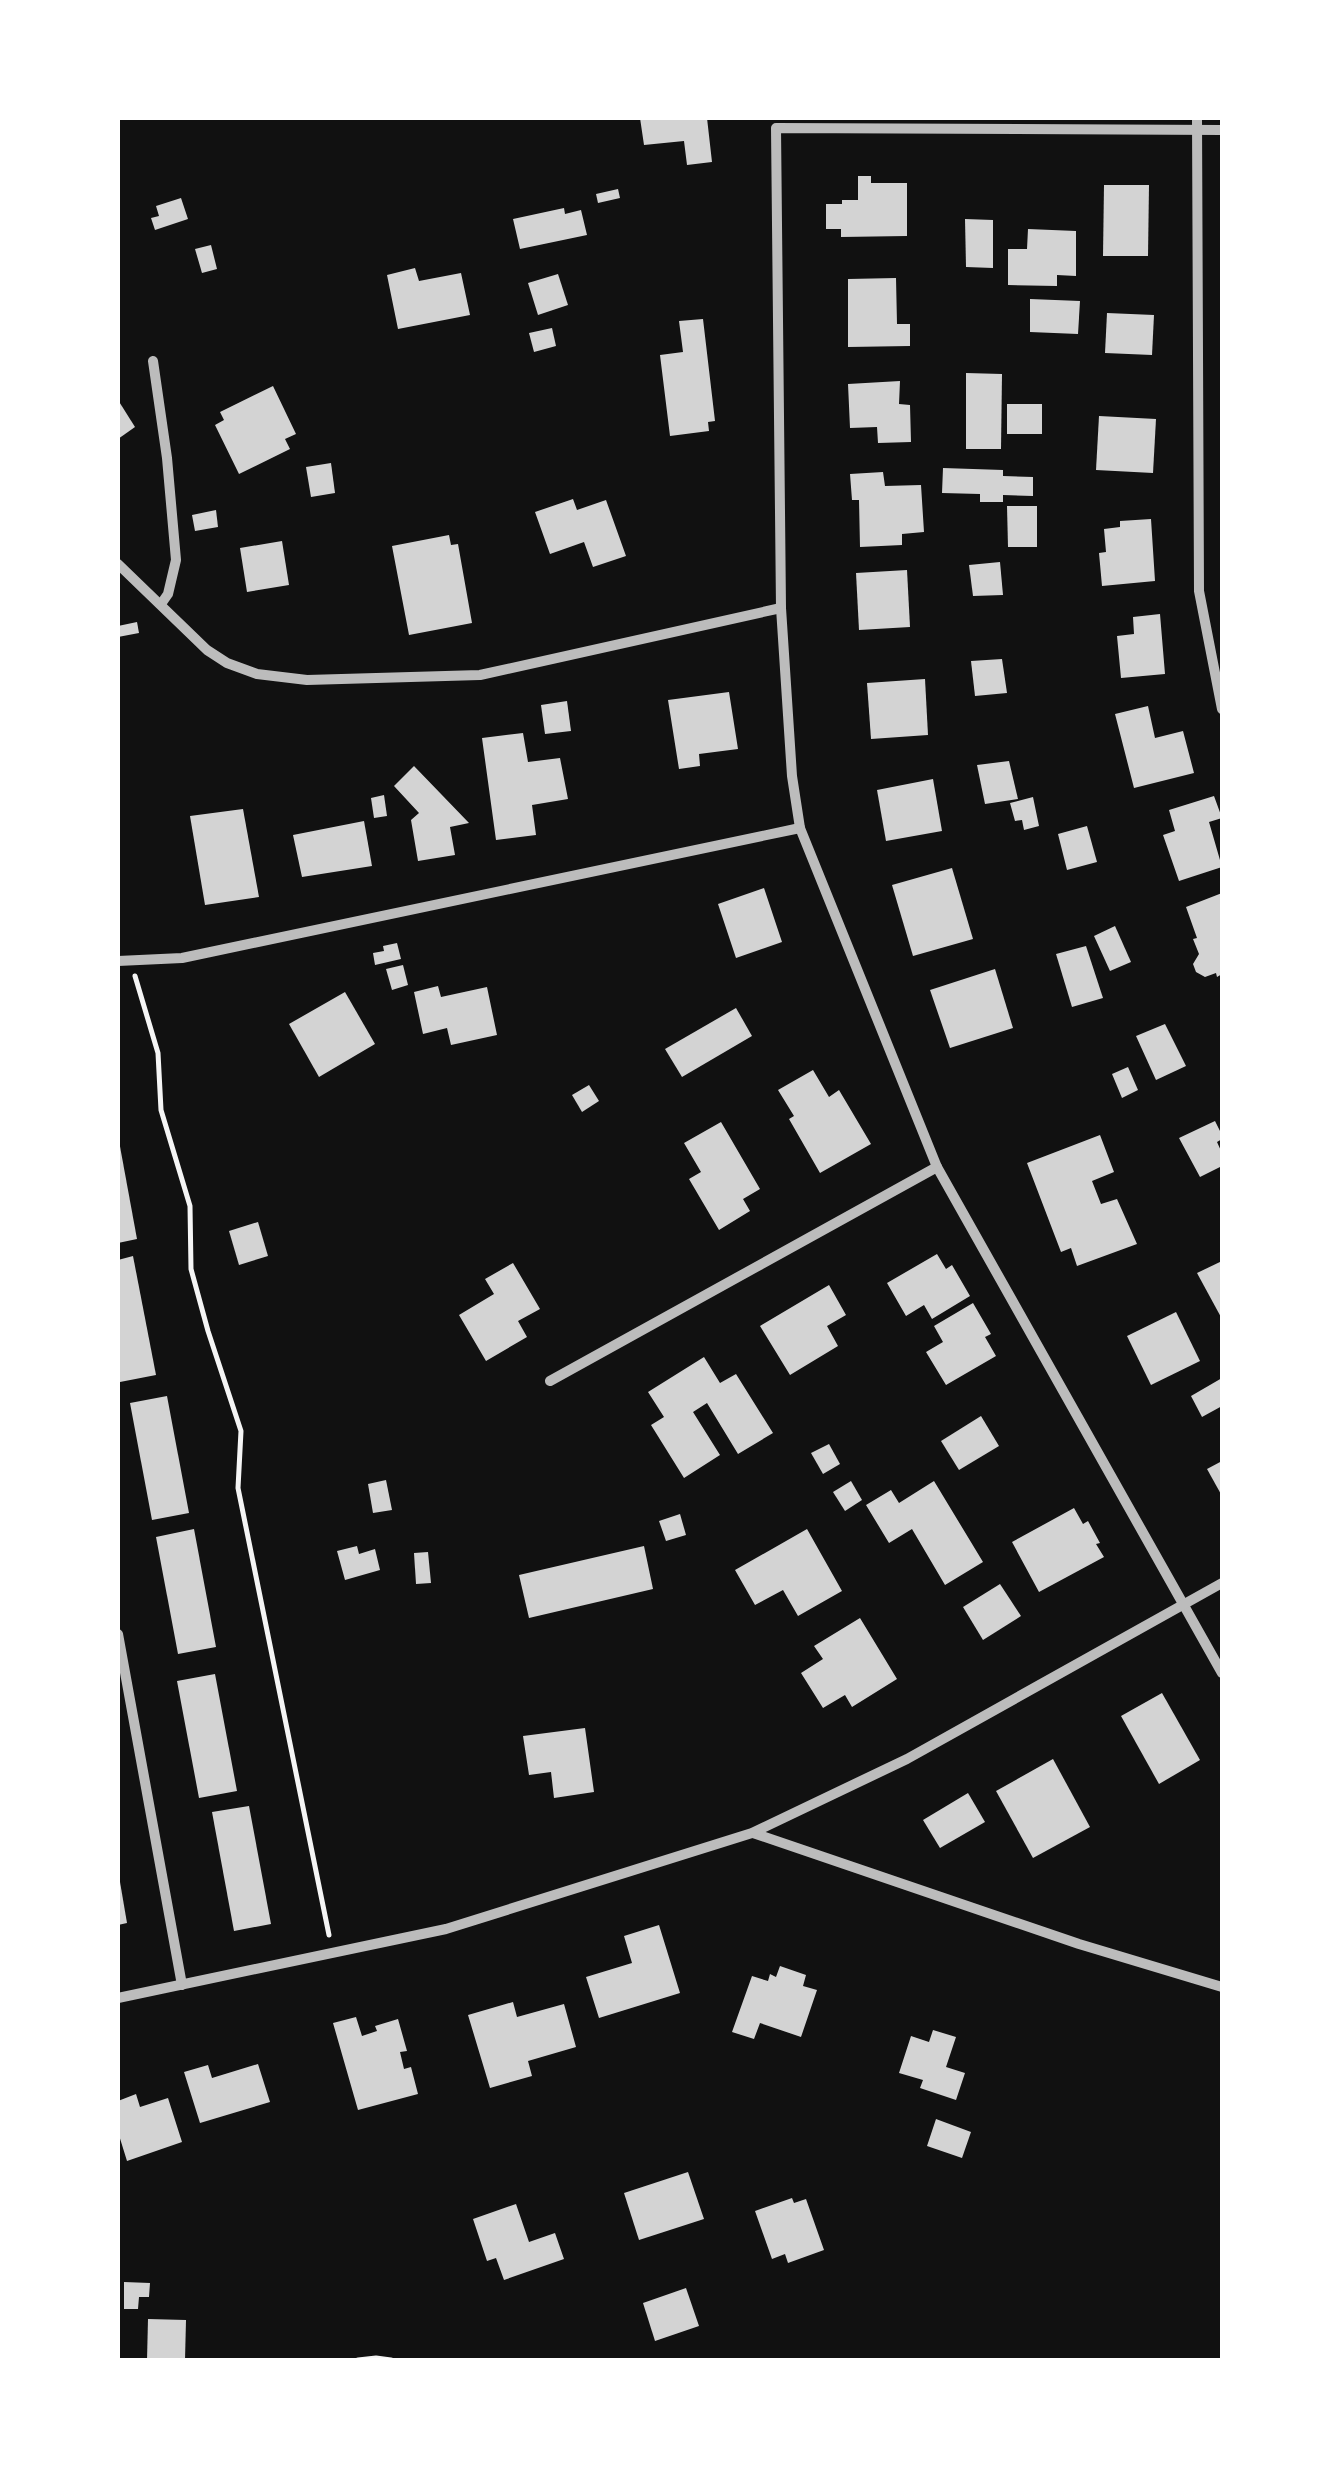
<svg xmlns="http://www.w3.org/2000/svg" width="1340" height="2478" viewBox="0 0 1340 2478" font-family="'Noto Serif',serif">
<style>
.building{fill:#d3d3d3}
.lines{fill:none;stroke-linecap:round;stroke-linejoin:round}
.path{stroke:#f5f5f5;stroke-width:5}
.minor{stroke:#bcbcbc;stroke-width:10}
</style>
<rect width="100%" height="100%" fill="#111"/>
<g class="building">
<path d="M 640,118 L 707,118 L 712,162 L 687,165 L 684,141 L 644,145 Z"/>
<path d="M 858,176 L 871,176 L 871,183 L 907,183 L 907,236 L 841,237 L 841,229 L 826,229 L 826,204 L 842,204 L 842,200 L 858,200 Z"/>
<path d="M 1104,185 L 1149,185 L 1148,256 L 1103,256 Z"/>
<path d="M 618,189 L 620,198 L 598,203 L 596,194 Z"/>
<path d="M 181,198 L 188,219 L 155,230 L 151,218 L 159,216 L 156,206 Z"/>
<path d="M 564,208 L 565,214 L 581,210 L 587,235 L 520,249 L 513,219 Z"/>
<path d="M 965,219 L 993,220 L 993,268 L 966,267 Z"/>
<path d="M 1028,229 L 1076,231 L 1076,276 L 1057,275 L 1057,286 L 1008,285 L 1008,249 L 1027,249 Z"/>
<path d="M 211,245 L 217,269 L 202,273 L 195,249 Z"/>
<path d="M 415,268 L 419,281 L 461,273 L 470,315 L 398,329 L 387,275 Z"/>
<path d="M 558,274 L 568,305 L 538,315 L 528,283 Z"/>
<path d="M 896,278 L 897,324 L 910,324 L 910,346 L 848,347 L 848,279 Z"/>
<path d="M 1030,299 L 1080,301 L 1078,334 L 1030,332 Z"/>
<path d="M 1107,313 L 1154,315 L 1152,355 L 1105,353 Z"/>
<path d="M 703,319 L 715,421 L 708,422 L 709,431 L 670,436 L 660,355 L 683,352 L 679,321 Z"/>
<path d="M 552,328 L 556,346 L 534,352 L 529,333 Z"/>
<path d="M 966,373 L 1002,374 L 1001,449 L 966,449 Z"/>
<path d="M 900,381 L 899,404 L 910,405 L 911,442 L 878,443 L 877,427 L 850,428 L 848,384 Z"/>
<path d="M 273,386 L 296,434 L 285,439 L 290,449 L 239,474 L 215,425 L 224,420 L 220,412 Z"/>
<path d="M 118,400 L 135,427 L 118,439 Z"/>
<rect x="1007" y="404" width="35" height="30"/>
<path d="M 1099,416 L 1156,419 L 1153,473 L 1096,470 Z"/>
<path d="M 331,463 L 335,493 L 311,497 L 306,467 Z"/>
<path d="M 943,468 L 1003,470 L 1003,476 L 1033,477 L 1033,496 L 1003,495 L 1003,502 L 980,502 L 980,494 L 942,493 Z"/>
<path d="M 883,472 L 885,486 L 921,485 L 924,532 L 902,534 L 902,545 L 860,547 L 859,500 L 852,500 L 850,474 Z"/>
<path d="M 573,499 L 577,510 L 606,500 L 626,556 L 593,567 L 584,542 L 550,554 L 535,512 Z"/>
<path d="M 1007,506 L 1037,506 L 1037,547 L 1008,547 Z"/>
<path d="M 216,510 L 218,527 L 195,531 L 192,515 Z"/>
<path d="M 1151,519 L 1155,581 L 1102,586 L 1099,553 L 1106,552 L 1104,529 L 1120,527 L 1120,521 Z"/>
<path d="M 449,535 L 451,545 L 458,544 L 472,623 L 409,635 L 392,546 Z"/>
<path d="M 282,541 L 289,585 L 247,592 L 240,548 Z"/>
<path d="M 1000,562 L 1003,595 L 973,596 L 969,565 Z"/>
<path d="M 907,570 L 910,627 L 859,630 L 856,573 Z"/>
<path d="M 1160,614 L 1165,674 L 1121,678 L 1117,636 L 1134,634 L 1133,617 Z"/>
<path d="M 137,622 L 139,633 L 118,637 L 118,626 Z"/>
<path d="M 1002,659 L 1007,693 L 975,696 L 971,661 Z"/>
<path d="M 925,679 L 928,735 L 871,739 L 867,683 Z"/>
<path d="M 729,692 L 738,749 L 699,754 L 700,766 L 679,769 L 668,700 Z"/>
<path d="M 567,701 L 571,731 L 545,734 L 541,705 Z"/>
<path d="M 1148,706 L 1155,738 L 1183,731 L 1194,773 L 1134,788 L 1115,714 Z"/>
<path d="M 523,733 L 528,762 L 560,758 L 568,799 L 532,805 L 536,835 L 496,840 L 482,738 Z"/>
<path d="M 1009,761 L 1018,799 L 985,804 L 977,765 Z"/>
<path d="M 414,766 L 469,823 L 450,827 L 455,855 L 418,861 L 411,820 L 419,813 L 394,786 Z"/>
<path d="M 933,779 L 942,831 L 886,841 L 877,790 Z"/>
<path d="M 384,795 L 387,816 L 374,818 L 371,798 Z"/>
<path d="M 1214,796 L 1222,818 L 1209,822 L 1222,867 L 1179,881 L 1163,835 L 1175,831 L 1169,810 Z"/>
<path d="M 1033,797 L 1039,826 L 1024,830 L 1022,820 L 1015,821 L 1010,803 Z"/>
<path d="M 243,809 L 259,897 L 205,905 L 190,816 Z"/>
<path d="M 364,821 L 372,866 L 302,877 L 293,835 Z"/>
<path d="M 1087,826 L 1097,862 L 1067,870 L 1058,834 Z"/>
<path d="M 952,868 L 973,939 L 913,956 L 892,885 Z"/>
<path d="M 764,888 L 782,942 L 736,958 L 718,904 Z"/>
<path d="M 1222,893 L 1222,974 L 1217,977 L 1216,973 L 1205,977 L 1196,972 L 1193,964 L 1199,954 L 1193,939 L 1197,938 L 1186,907 Z"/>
<path d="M 1115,926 L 1131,962 L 1110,971 L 1094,936 Z"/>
<path d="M 397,943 L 401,959 L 375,965 L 373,953 L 384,951 L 383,946 Z"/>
<path d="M 1086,946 L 1103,998 L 1072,1007 L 1056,954 Z"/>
<path d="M 403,965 L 408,985 L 392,990 L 386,969 Z"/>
<path d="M 995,969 L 1013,1028 L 950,1048 L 930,990 Z"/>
<path d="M 438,986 L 441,997 L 487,987 L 497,1035 L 451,1045 L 447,1028 L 423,1034 L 414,992 Z"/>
<path d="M 345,992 L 375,1044 L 319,1077 L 289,1024 Z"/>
<path d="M 736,1008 L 752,1036 L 682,1077 L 665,1049 Z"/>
<path d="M 1165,1024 L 1186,1066 L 1156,1080 L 1136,1036 Z"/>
<path d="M 1128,1067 L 1138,1090 L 1122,1098 L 1112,1074 Z"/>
<path d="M 813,1070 L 829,1097 L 839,1090 L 871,1144 L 820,1173 L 789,1119 L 794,1116 L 778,1090 Z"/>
<path d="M 589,1085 L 599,1101 L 582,1112 L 572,1095 Z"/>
<path d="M 1215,1121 L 1222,1135 L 1222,1139 L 1217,1142 L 1222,1153 L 1222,1166 L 1200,1177 L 1179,1138 Z"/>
<path d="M 721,1122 L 760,1189 L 743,1199 L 750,1211 L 719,1230 L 689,1179 L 701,1172 L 684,1143 Z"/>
<path d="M 1100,1135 L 1114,1172 L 1092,1181 L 1101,1204 L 1117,1199 L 1137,1244 L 1077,1266 L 1071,1248 L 1061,1252 L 1027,1163 Z"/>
<path d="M 118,1141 L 119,1141 L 137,1239 L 118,1243 Z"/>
<path d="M 258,1222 L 268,1256 L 239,1265 L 229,1231 Z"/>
<path d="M 937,1254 L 946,1269 L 952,1265 L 970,1296 L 932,1319 L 924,1305 L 906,1316 L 887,1283 Z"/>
<path d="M 133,1256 L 156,1375 L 120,1382 L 118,1367 L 118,1260 Z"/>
<path d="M 1222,1261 L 1222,1319 L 1197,1273 Z"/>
<path d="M 513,1263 L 540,1309 L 518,1321 L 527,1337 L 486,1361 L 459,1315 L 494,1294 L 485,1279 Z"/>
<path d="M 829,1285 L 846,1315 L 827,1326 L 838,1346 L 790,1375 L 760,1326 Z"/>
<path d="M 973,1303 L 991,1334 L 985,1337 L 996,1356 L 946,1385 L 926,1352 L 943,1342 L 934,1326 Z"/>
<path d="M 1176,1312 L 1200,1361 L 1151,1385 L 1127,1336 Z"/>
<path d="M 704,1357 L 720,1383 L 736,1374 L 773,1433 L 738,1454 L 707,1403 L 693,1412 L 720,1455 L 684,1478 L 651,1425 L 664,1417 L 648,1392 Z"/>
<path d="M 1222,1378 L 1222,1406 L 1202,1417 L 1191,1396 Z"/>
<path d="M 167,1396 L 189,1513 L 152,1520 L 130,1403 Z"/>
<path d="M 981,1416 L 999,1446 L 959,1470 L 941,1441 Z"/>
<path d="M 829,1444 L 840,1464 L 823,1474 L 811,1453 Z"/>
<path d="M 1222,1461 L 1222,1496 L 1207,1469 Z"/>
<path d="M 386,1480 L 392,1510 L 373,1513 L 368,1484 Z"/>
<path d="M 851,1481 L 862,1500 L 845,1511 L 833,1492 Z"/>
<path d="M 934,1481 L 983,1562 L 945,1585 L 912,1529 L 889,1543 L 866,1505 L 891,1490 L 899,1503 Z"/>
<path d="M 1074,1508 L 1083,1524 L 1088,1521 L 1100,1543 L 1096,1544 L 1104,1557 L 1039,1592 L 1012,1542 Z"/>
<path d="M 680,1514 L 686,1535 L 666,1541 L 659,1521 Z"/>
<path d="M 194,1529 L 216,1647 L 178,1654 L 156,1537 Z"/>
<path d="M 807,1529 L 842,1591 L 798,1616 L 783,1590 L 755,1605 L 735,1570 Z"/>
<path d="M 357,1546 L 359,1554 L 375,1549 L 380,1570 L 345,1580 L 337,1551 Z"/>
<path d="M 644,1546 L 653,1589 L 529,1618 L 519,1575 Z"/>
<path d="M 428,1552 L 431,1583 L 416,1584 L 414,1553 Z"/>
<path d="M 1000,1584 L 1021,1616 L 983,1640 L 963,1607 Z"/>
<path d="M 860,1618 L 897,1679 L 852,1707 L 845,1695 L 823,1708 L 801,1673 L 823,1659 L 814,1646 Z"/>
<path d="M 215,1674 L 237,1791 L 199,1798 L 177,1681 Z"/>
<path d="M 1162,1693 L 1200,1760 L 1159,1784 L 1121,1716 Z"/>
<path d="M 585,1728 L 594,1792 L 554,1798 L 551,1772 L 529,1775 L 523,1736 Z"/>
<path d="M 1053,1759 L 1090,1827 L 1033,1858 L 996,1791 Z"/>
<path d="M 968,1793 L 985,1822 L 940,1848 L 923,1820 Z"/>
<path d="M 249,1806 L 271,1924 L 234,1931 L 212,1812 Z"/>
<path d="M 118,1882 L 120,1882 L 127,1923 L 118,1925 Z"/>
<path d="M 659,1925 L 680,1993 L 599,2018 L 586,1977 L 632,1963 L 624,1936 Z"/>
<path d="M 780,1966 L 806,1975 L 803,1986 L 817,1990 L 801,2037 L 760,2023 L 754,2039 L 732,2032 L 752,1976 L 768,1981 L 770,1974 L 776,1977 Z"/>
<path d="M 513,2002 L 517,2017 L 564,2004 L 576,2047 L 528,2061 L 532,2076 L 490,2088 L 468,2015 Z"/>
<path d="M 356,2017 L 362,2036 L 377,2031 L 375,2026 L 398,2019 L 407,2051 L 400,2052 L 404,2069 L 411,2067 L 418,2094 L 358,2110 L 333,2023 Z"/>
<path d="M 933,2030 L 956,2037 L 946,2067 L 965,2073 L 956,2100 L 920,2088 L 923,2080 L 899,2073 L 911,2036 L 929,2042 Z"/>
<path d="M 258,2064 L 270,2102 L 200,2123 L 184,2072 L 208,2065 L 212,2078 Z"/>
<path d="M 136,2094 L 140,2107 L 168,2098 L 182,2142 L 127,2161 L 118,2132 L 118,2101 Z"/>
<path d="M 936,2119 L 971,2132 L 962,2158 L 927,2146 Z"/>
<path d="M 688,2172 L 704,2219 L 639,2240 L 624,2193 Z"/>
<path d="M 792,2198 L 794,2203 L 806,2199 L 824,2250 L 788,2263 L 785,2254 L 772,2259 L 755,2211 Z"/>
<path d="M 516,2204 L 529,2242 L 555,2233 L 564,2259 L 504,2280 L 496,2258 L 487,2261 L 473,2219 Z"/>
<path d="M 124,2282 L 150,2283 L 149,2297 L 139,2297 L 138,2309 L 124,2309 Z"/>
<path d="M 686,2288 L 699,2326 L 655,2341 L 643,2303 Z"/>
<path d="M 148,2319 L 186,2320 L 185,2360 L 147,2360 Z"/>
</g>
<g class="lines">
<g class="path">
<path d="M 135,976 L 158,1053 L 161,1110 L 190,1206 L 191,1269 L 208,1331 L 241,1431 L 238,1488 L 329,1935"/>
<path d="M 358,2360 L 376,2358 L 391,2360"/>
</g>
<g class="minor">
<path d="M 1197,118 L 1199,591 L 1222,709"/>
<path d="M 1222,130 L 776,128 L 781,608 L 792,776 L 800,828 L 937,1167 L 1222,1673"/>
<path d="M 153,361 L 167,458 L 176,560 L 168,594 L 161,604"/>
<path d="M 118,564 L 207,650 L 227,663 L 257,674 L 307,680 L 480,675 L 781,608"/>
<path d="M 118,961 L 182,958 L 800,828"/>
<path d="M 550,1381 L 937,1167"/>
<path d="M 118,1634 L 182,1985"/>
<path d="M 753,1833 L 1079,1944 L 1222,1987"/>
<path d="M 118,1998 L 446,1929 L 752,1833 L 907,1759 L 1222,1583"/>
</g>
</g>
<rect width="1340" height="2478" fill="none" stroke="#ffffff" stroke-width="240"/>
</svg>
